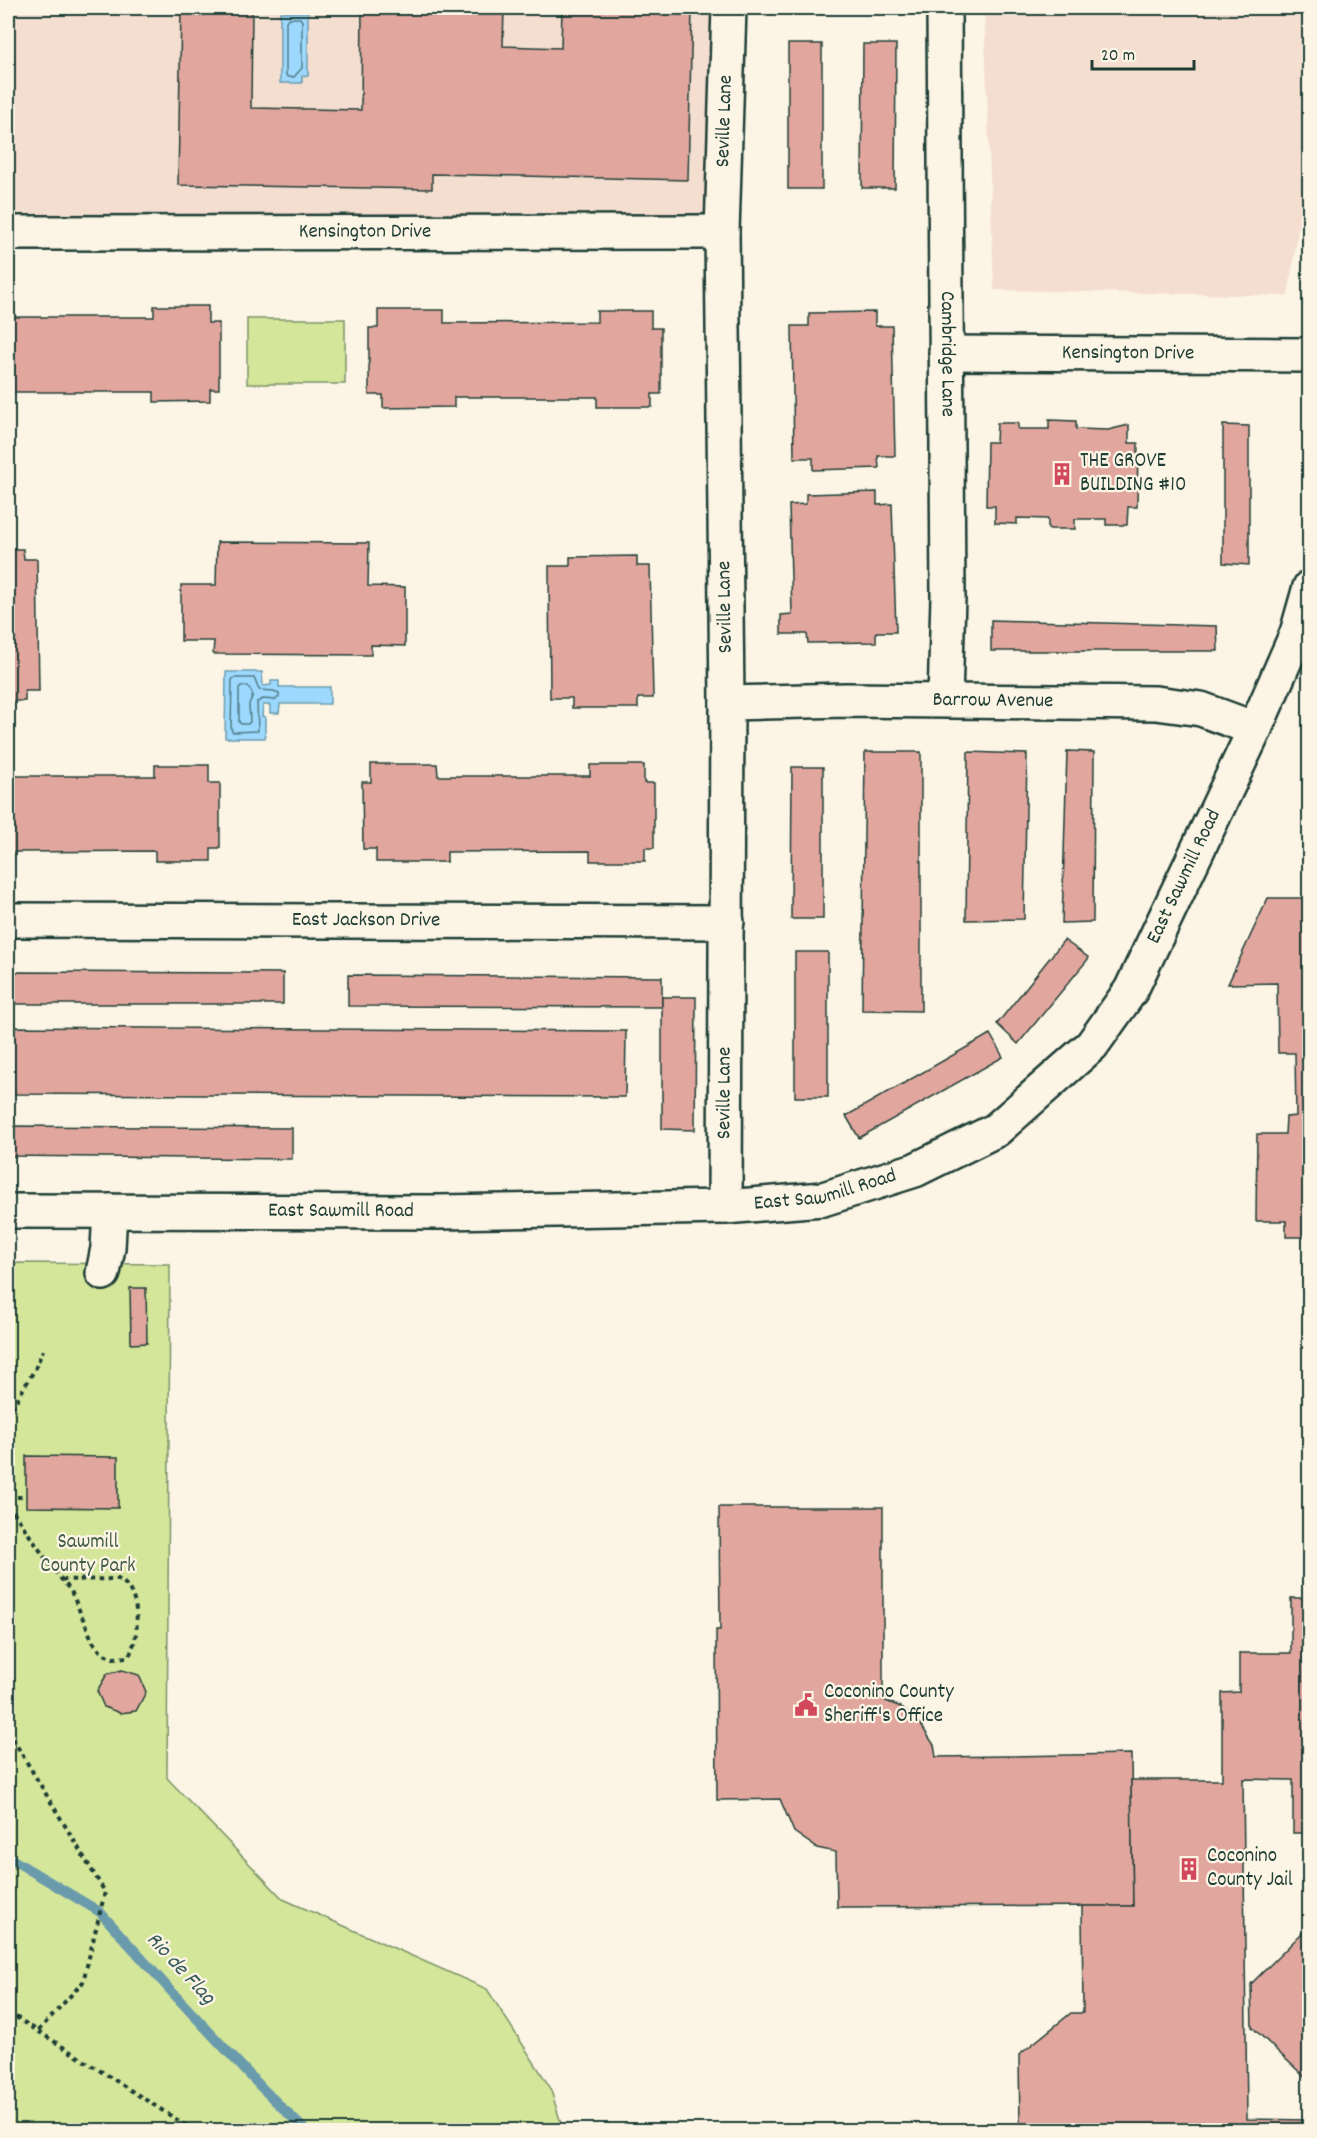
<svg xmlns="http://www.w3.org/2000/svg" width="1317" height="2138" viewBox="0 0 1317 2138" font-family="Dekko,sans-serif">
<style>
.built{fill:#f4ded0}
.green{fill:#d4e69a;stroke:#7a9267;stroke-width:1.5}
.water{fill:#9dd9fe;stroke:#6b9bad;stroke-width:1.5}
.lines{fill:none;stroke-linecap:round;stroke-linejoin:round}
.shore{stroke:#517b85;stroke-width:1.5}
.stream{stroke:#6b9bad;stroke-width:10}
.building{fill:#e1a79f;stroke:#1f3d34;stroke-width:1.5}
.minor-casing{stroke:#1f3d34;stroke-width:38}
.path{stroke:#1f3d34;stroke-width:4;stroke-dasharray:4.5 4.5;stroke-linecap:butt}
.minor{stroke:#fcf5e5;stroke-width:33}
.labels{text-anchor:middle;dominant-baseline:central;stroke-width:4.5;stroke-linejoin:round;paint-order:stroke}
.street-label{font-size:21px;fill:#1f3d34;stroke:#fcf5e5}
.poi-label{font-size:21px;fill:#1f3d34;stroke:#fcf5e5;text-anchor:start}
.park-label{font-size:21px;fill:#435f48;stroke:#fcf5e5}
.water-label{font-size:22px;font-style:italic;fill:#385c5c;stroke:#fcf5e5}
</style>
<rect width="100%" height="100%" fill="#fcf5e5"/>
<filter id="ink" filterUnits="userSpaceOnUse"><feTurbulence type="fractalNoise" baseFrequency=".0167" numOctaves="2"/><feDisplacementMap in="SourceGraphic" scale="12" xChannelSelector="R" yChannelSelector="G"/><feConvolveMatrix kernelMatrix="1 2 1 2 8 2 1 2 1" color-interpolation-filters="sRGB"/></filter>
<g filter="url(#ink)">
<g class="built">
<path d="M 8,8 L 714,8 L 705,215 L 8,220 Z"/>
<path d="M 984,8 L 1309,8 L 1309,159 L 1288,296 L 994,290 Z"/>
</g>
<g class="green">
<rect x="247" y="319" width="98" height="65"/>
<path d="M 8,1263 L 170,1264 L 167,1778 L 283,1899 L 487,1989 L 550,2087 L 563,2130 L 8,2130 Z"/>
</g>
<g class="water">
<path d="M 280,12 L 308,12 L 308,76 L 302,76 L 302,83 L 280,83 Z"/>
<path d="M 226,672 L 262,672 L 263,686 L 271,685 L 271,681 L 279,681 L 279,687 L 330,687 L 330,704 L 280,704 L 279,713 L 270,713 L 270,705 L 263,705 L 262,716 L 265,717 L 265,738 L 225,738 Z"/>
</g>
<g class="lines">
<g class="shore">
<path d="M 289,18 L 300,18 L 302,21 L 302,68 L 294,77 L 288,77 L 286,75 L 286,21 Z"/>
<path d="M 254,678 L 259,690 L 274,691 L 279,694 L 279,697 L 275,700 L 263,699 L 257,702 L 258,731 L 233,732 L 231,729 L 232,680 L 234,678 Z"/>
<path d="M 241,686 L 248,686 L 253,695 L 249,704 L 250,722 L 248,724 L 241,724 L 239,722 L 239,688 Z"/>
</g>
<path class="stream" d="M 8,1857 L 100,1912 L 171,1991 L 262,2088 L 305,2130"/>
</g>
<g class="building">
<path d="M 181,8 L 252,8 L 251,108 L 361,110 L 362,8 L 504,8 L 503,46 L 561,48 L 562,8 L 692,8 L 688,180 L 432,174 L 432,189 L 178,185 Z"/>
<rect x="788" y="44" width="34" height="145"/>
<path d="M 863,44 L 896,44 L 895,188 L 862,188 Z"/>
<path d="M 154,306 L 208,306 L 208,323 L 219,323 L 219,389 L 210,389 L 210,401 L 154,402 L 154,392 L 12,392 L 12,402 L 8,402 L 8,317 L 154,317 Z"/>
<path d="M 378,310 L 444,310 L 444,323 L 597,322 L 597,311 L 651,311 L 651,328 L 661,328 L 661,394 L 652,394 L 652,407 L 597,407 L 597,397 L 454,397 L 454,407 L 383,408 L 383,395 L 369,395 L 369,328 L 378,328 Z"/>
<path d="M 875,312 L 875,326 L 892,326 L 895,456 L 878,456 L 879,468 L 813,470 L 813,458 L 794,458 L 792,326 L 809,326 L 809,313 Z"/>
<path d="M 1049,420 L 1076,421 L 1076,429 L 1108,430 L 1129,425 L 1129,443 L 1138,443 L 1137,507 L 1128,507 L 1127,525 L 1106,525 L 1106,519 L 1075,519 L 1075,529 L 1048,529 L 1048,519 L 1017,518 L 1017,524 L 995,523 L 995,506 L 986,506 L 987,442 L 996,442 L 997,423 L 1018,423 L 1018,429 L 1049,429 Z"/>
<path d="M 1223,425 L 1249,426 L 1249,565 L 1223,563 Z"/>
<path d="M 877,492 L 877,505 L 892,504 L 896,632 L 876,632 L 876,642 L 808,643 L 807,634 L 781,634 L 781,615 L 792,614 L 789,505 L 806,504 L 806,494 Z"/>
<path d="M 217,542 L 369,543 L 368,586 L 405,587 L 405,646 L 371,645 L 371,655 L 213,654 L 214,641 L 181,641 L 181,585 L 216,585 Z"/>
<path d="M 8,549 L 23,549 L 24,559 L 37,559 L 39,691 L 25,691 L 25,701 L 8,701 Z"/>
<path d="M 637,556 L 637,566 L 650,566 L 653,698 L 638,698 L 638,708 L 572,708 L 572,698 L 550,698 L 549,566 L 570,566 L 570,557 Z"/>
<path d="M 991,620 L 1217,626 L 1218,651 L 991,651 Z"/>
<path d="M 1067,751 L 1094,752 L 1093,922 L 1062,923 Z"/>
<path d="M 865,752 L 921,752 L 921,1011 L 862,1010 Z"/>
<path d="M 968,752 L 1027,754 L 1024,919 L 966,920 Z"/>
<path d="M 371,764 L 437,764 L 438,776 L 590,776 L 590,765 L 644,765 L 644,783 L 654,783 L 654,848 L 645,848 L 645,861 L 590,861 L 590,851 L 447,852 L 447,862 L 376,862 L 376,849 L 363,849 L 362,782 L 371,782 Z"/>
<path d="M 155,765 L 209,765 L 209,783 L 220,783 L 220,848 L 211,848 L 211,861 L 155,861 L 155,851 L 13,852 L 13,862 L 8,862 L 8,776 L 155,776 Z"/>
<path d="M 792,767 L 823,767 L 823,919 L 791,919 Z"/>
<path d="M 1268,898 L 1310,898 L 1310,1237 L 1286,1237 L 1286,1221 L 1256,1221 L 1257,1134 L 1285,1134 L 1286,1117 L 1296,1116 L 1295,1053 L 1278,1053 L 1277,983 L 1228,984 Z"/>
<path d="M 1064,940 L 1089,958 L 1018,1044 L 997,1024 Z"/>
<rect x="795" y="952" width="33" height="145"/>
<path d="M 8,972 L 283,973 L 283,1004 L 8,1004 Z"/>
<path d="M 348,975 L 662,977 L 662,1007 L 348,1006 Z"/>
<path d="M 662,997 L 696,997 L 695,1130 L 662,1129 Z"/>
<path d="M 8,1027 L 626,1031 L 625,1097 L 8,1094 Z"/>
<path d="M 990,1034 L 1003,1057 L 859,1138 L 846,1116 Z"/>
<path d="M 8,1126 L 292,1128 L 292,1159 L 8,1156 Z"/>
<path d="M 130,1288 L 146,1288 L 147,1343 L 131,1344 Z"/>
<path d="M 26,1456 L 118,1457 L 118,1508 L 26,1507 Z"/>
<path d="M 719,1507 L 883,1507 L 883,1700 L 901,1707 L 921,1725 L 934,1745 L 936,1757 L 1131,1754 L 1133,1906 L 837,1907 L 836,1852 L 817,1848 L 794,1832 L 780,1799 L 717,1800 L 716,1630 L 720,1630 Z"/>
<path d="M 1291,1598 L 1310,1598 L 1310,1833 L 1293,1833 L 1293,1780 L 1243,1779 L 1247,2119 L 1310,2120 L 1310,2130 L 1020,2130 L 1019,2055 L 1071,2013 L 1083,2013 L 1082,1906 L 1133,1906 L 1131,1780 L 1222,1780 L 1222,1693 L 1239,1692 L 1239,1653 L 1291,1653 Z"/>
<path d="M 122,1670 L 139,1675 L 146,1692 L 136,1711 L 120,1713 L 104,1707 L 97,1691 L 107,1674 Z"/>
<path d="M 1310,1925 L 1310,2082 L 1252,2027 L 1251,1984 Z"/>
</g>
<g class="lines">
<g class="minor-casing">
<g id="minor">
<path id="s1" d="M 944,8 L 948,597 L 945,700"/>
<path id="s2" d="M 8,233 L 722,232"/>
<path id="s3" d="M 946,353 L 1310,355"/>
<path id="s4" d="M 727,703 L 846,700 L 1156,703 L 1201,709 L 1255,729"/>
<path id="s5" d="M 8,920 L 727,922"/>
<path id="s6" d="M 725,1207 L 727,703 L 722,232 L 729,8"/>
<path id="s7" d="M 8,1211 L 439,1212 L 725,1207 L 823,1199 L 915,1170 L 996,1130 L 1092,1045 L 1131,990 L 1255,729 L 1297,633 L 1310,587"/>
<path d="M 103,1273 L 108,1248 L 110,1211"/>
</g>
</g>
<g class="path">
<path d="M 8,1403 L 12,1408 L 8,1420"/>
<path d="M 12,1408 L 35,1369 L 43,1350"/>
<path d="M 8,1497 L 25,1497"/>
<path d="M 8,1504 L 50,1565 L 71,1591 L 93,1642 L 102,1653 L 113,1658 L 128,1657 C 141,1638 141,1589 118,1579 L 63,1580"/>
<path d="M 8,1731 L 105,1892 L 83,1982 L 38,2031"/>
<path d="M 8,2012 L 193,2130"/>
</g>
<use href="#minor" class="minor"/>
</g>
</g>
<defs>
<g id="building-bare" transform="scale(1.8)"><path d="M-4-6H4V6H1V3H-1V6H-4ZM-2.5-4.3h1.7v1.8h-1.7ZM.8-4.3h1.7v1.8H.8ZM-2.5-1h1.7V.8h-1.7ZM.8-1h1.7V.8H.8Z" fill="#d1495b" stroke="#fcf5e5" stroke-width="2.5" paint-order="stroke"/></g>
<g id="civic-bare" transform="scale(1.8)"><path d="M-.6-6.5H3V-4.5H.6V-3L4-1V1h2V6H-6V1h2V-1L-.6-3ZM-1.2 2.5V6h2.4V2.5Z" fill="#d1495b" stroke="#fcf5e5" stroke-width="2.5" paint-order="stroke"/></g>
</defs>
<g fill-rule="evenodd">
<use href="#building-bare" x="1062" y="474"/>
<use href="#civic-bare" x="806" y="1705"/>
<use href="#building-bare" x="1189" y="1869"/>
</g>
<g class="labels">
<g class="street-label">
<text stroke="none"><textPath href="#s6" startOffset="1086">Seville Lane</textPath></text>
<text stroke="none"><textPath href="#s2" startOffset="357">Kensington Drive</textPath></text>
<text stroke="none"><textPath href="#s1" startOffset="346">Cambridge Lane</textPath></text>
<text stroke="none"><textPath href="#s3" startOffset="182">Kensington Drive</textPath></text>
<text transform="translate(726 607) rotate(-91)">Seville Lane</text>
<text stroke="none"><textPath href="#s4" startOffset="266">Barrow Avenue</textPath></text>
<text stroke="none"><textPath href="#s7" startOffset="1323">East Sawmill Road</textPath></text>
<text stroke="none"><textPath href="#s5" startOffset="358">East Jackson Drive</textPath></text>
<text stroke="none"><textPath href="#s6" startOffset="114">Seville Lane</textPath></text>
<text stroke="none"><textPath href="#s7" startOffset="819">East Sawmill Road</textPath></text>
<text stroke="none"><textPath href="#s7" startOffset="333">East Sawmill Road</textPath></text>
</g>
<g class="poi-label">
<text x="1080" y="462">THE GROVE<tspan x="1080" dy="24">BUILDING #10</tspan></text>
<text x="824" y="1693">Coconino County<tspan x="824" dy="24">Sheriff's Office</tspan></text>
<text x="1207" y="1857">Coconino<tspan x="1207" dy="24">County Jail</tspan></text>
</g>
<g class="park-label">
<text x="88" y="1543">Sawmill<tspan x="88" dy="24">County Park</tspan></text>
</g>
<g class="water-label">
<text transform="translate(180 1969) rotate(47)">Rio de Flag</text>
</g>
</g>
<rect width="1317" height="2138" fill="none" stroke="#fcf5e5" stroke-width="30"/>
<rect x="15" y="15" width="1287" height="2108" fill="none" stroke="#1f3d34" stroke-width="2" filter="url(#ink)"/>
<path d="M1092 60v9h102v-9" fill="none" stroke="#1f3d34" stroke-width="3"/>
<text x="1101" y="60" font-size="18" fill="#1f3d34" stroke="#fcf5e5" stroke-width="4.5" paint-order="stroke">20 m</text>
</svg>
